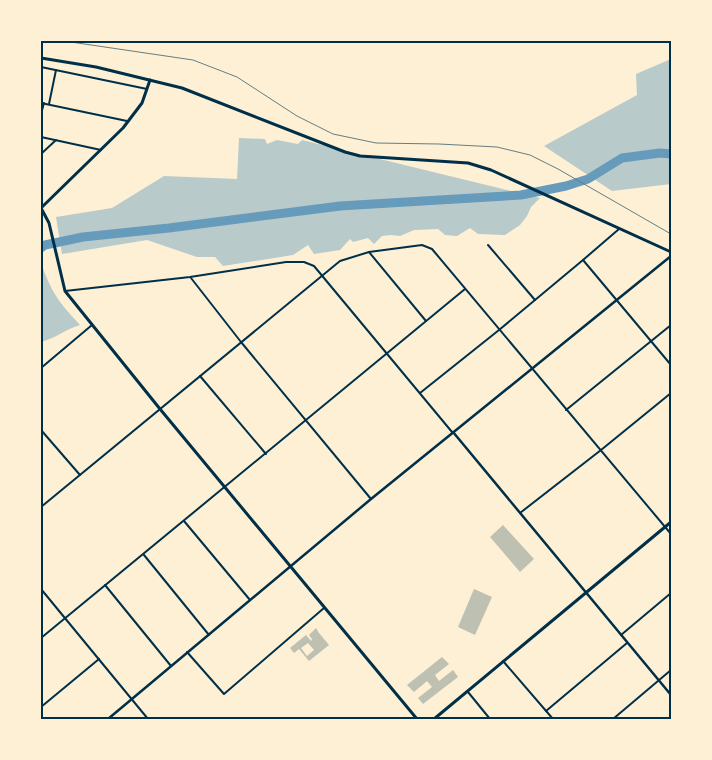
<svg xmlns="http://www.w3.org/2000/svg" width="712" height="760" viewBox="0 0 712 760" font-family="Karla,sans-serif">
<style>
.green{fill:#b9caca}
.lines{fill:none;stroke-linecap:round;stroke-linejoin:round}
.river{stroke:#669bbc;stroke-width:9}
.building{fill:#bec0b2;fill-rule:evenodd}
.minor{stroke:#003049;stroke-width:2}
.tertiary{stroke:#003049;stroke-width:2.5}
.secondary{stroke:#003049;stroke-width:3}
.rail{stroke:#657d81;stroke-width:1}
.neatline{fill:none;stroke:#003049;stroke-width:2}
</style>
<rect width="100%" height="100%" fill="#fdf0d5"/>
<g class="green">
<path d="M 671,59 L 671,184 L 612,191 L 544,146 L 637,95 L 636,74 Z"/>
<path d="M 239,138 L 265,139 L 267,144 L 277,140 L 298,144 L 302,140 L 540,198 L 531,207 L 527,216 L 520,225 L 505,235 L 478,234 L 470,228 L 457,236 L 445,235 L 438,229 L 414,230 L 400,236 L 391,235 L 382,236 L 374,244 L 368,238 L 353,242 L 350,239 L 340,250 L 314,254 L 308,245 L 293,255 L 223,266 L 215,257 L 197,257 L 147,240 L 62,254 L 56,217 L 112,208 L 164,176 L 237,179 Z"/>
<path d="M 41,264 C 44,270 46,277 49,283 C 56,299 68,312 80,325 C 66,329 56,338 41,342 Z"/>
</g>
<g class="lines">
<path class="river" d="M 41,248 L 45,245 L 83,237 L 169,228 L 340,206 L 521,195 L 566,186 L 588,179 L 622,158 L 660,153 L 671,154"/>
</g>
<g class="building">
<path d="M 503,525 L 534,559 L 520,572 L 490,537 Z"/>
<path d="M 474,589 L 492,597 L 475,635 L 458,627 Z"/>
<path d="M 316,628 L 319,633 L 329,645 L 309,661 L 299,649 L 294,653 L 290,648 L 306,635 L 311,641 L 312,639 L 309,635 ZM 308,643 L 314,650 L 307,656 L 301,648 Z"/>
<path d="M 442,657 L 449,664 L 435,675 L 439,681 L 453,670 L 458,677 L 423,704 L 418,698 L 432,687 L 427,681 L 414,692 L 407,685 Z"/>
</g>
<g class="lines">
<g class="minor">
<path d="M 41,67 L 147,89"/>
<path d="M 41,103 L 127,121"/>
<path d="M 49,104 L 56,70"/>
<path d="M 41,114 L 44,103"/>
<path d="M 41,137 L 101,150"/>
<path d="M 41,154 L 56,140"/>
<path d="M 488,245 L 535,300"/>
<path d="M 369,252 L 422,245 L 432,249 L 671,534"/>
<path d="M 583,260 L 619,229"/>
<path d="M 191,278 L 241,342 L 371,499"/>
<path d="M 65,291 L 190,277 L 286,262 L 304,262 L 314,266 L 452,432"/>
<path d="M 41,368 L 92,325"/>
<path d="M 200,376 L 266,454"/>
<path d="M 420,393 L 499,330 L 583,260 L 671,365"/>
<path d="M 566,410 L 671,325"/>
<path d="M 41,430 L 80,475"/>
<path d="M 41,507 L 340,261 L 369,252 L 426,321"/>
<path d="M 520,513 L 601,450 L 671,393"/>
<path d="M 184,521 L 250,600"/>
<path d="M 144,555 L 209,635"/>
<path d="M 105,585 L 171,666"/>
<path d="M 41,589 L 148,719"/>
<path d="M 621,635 L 671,593"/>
<path d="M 41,638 L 465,289"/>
<path d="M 187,652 L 224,694 L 324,608"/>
<path d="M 503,661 L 553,719"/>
<path d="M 468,692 L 490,719"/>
<path d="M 41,707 L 99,659"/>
<path d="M 546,711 L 627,643"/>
<path d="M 613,719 L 671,670"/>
</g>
<g class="tertiary">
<path d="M 453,432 L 671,695"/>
<path d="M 108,719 L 371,499 L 671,256"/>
</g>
<g class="secondary">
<path d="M 41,58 L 96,67 L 182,88 L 345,152 L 360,156 L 468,163 L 491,170 L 671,252"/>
<path d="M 41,208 L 49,223 L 65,291 L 160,409 L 417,719"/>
<path d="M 41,208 L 123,128 L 142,103 L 150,80"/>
<path d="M 434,719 L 671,522"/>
</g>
<path class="rail" d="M 64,41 L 193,60 L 237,77 L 297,116 L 333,134 L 376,143 L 439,144 L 497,147 L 530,155 L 558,169 L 671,234"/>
</g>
<rect width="712" height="760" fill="none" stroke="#fdf0d5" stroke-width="85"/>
<rect x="42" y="42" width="628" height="676" class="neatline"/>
</svg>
